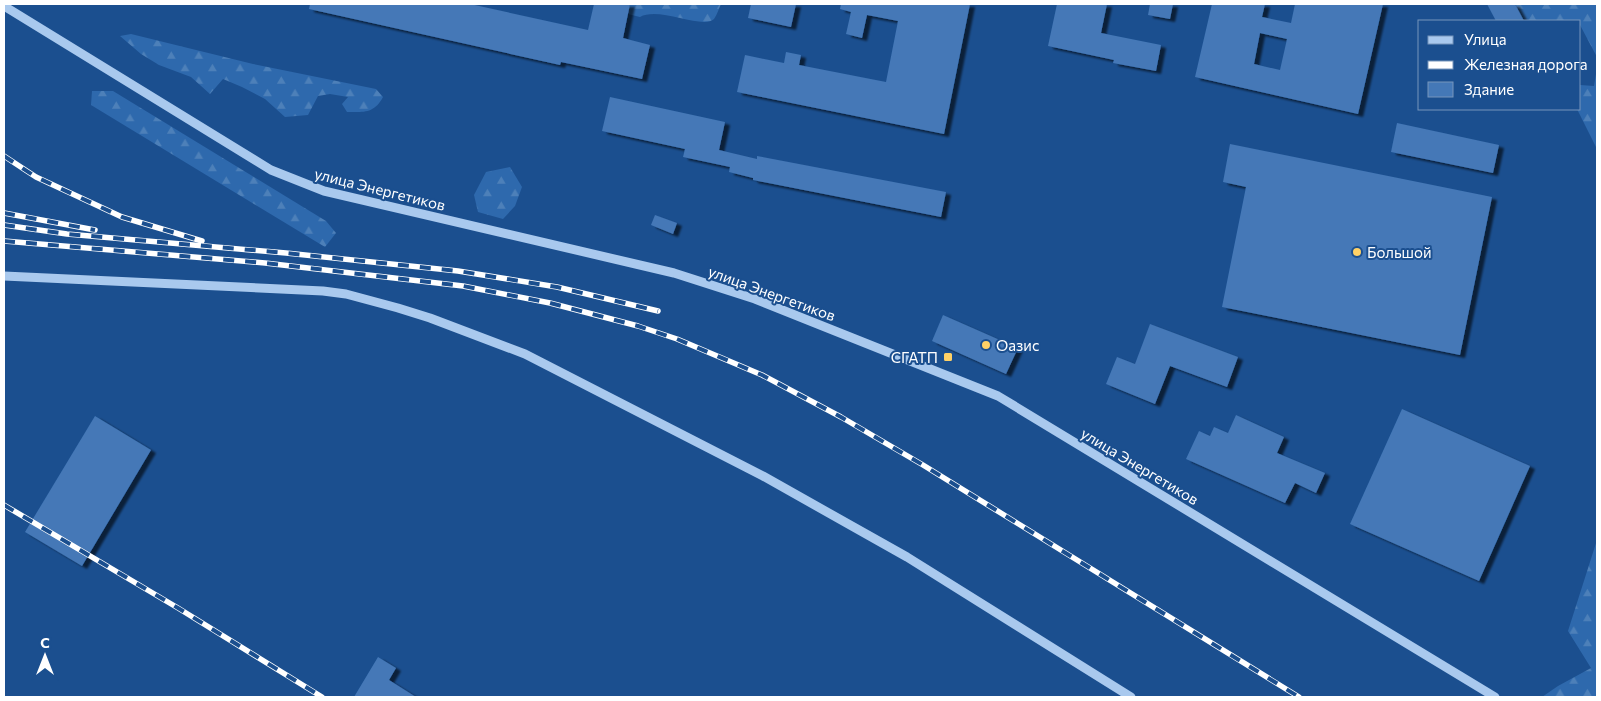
<svg xmlns="http://www.w3.org/2000/svg" width="1601" height="701" viewBox="0 0 1601 701" font-family="Commissioner,sans-serif">
<style>
.forest{fill:url(#forest-firs)}
.building{fill:#4478b7;fill-rule:evenodd;filter:url(#shadow)}
.lines{fill:none;stroke-linecap:round;stroke-linejoin:round}
.minor{stroke:#a9c9ee;stroke-width:9}
.rail-casing{stroke:#fff;stroke-width:5.5}
.rail{stroke:#1b4f8f;stroke-width:4;stroke-dasharray:11;stroke-linecap:butt}
.poi-dot{fill:#ffd166;stroke:#1b4f8f;stroke-width:2}
.labels{text-anchor:middle;dominant-baseline:central;stroke-width:4;stroke-linejoin:round;paint-order:stroke}
.street-label{font-size:15px;fill:#fff;stroke:#1b4f8f}
.poi-label{font-size:15px;fill:#fff;stroke:#1b4f8f;text-anchor:start}
</style>
<defs>
<pattern id="forest-firs" width="22" height="20" patternUnits="userSpaceOnUse" patternTransform="scale(1.25)"><rect width="22" height="20" fill="#2e69ad"/><path d="M5 1l3.5 6h-7zM16 11l3.5 6h-7z" fill="#4d80b9"/></pattern>
<filter id="shadow"><feDropShadow dx="5" dy="3" stdDeviation="1" flood-color="#0009"/></filter>
</defs>
<rect width="100%" height="100%" fill="#1b4f8f"/>
<g class="forest">
<path d="M 630,4 L 721,4 C 719,8 717,15 714,19 C 703,30 659,6 640,17 L 628,14 Z"/>
<path d="M 1515,4 L 1597,4 L 1597,57 L 1580,25 L 1580,21 L 1524,21 Z"/>
<path d="M 131,34 L 253,64 L 376,89 L 383,97 C 374,114 363,112 347,112 L 342,104 L 348,97 L 330,94 L 318,96 L 308,115 L 285,117 L 265,99 L 242,87 L 223,79 L 210,94 L 191,77 L 159,65 L 141,54 L 120,36 Z"/>
<path d="M 1597,68 L 1597,149 L 1577,109 L 1580,109 L 1580,85 L 1594,86 Z"/>
<path d="M 92,91 L 113,91 L 326,221 L 336,233 L 325,247 L 91,105 Z"/>
<path d="M 510,167 L 522,187 L 515,206 L 503,219 L 478,212 L 474,195 L 486,172 Z"/>
<path d="M 1597,540 L 1597,697 L 1542,697 L 1558,686 L 1591,668 L 1568,631 Z"/>
</g>
<g class="building">
<path d="M 310,4 L 470,4 L 588,30 L 594,4 L 630,4 L 623,38 L 650,45 L 642,79 L 561,62 L 560,65 L 309,9 Z"/>
<path d="M 751,4 L 796,4 L 791,27 L 748,18 Z"/>
<path d="M 841,4 L 970,4 L 944,134 L 737,92 L 745,55 L 784,63 L 786,52 L 801,55 L 799,65 L 886,82 L 898,21 L 867,15 L 862,38 L 846,34 L 851,12 L 840,9 Z"/>
<path d="M 1057,4 L 1107,4 L 1101,33 L 1161,45 L 1156,71 L 1113,63 L 1114,60 L 1048,46 Z"/>
<path d="M 1150,4 L 1173,4 L 1170,19 L 1148,15 Z"/>
<path d="M 1212,4 L 1265,4 L 1262,17 L 1291,23 L 1295,4 L 1383,4 L 1358,114 L 1195,77 ZM 1260,33 L 1287,39 L 1280,70 L 1254,64 Z"/>
<path d="M 1487,4 L 1515,4 L 1524,21 L 1496,21 Z"/>
<path d="M 610,97 L 725,122 L 719,150 L 757,159 L 757,156 L 946,192 L 941,217 L 753,180 L 753,178 L 729,172 L 730,167 L 683,157 L 685,149 L 602,131 Z"/>
<path d="M 1397,123 L 1499,145 L 1493,173 L 1391,152 Z"/>
<path d="M 1230,144 L 1492,197 L 1460,355 L 1222,307 L 1246,187 L 1223,182 Z"/>
<path d="M 655,215 L 677,223 L 673,234 L 651,225 Z"/>
<path d="M 943,315 L 1018,348 L 1006,374 L 932,341 Z"/>
<path d="M 1150,324 L 1238,357 L 1227,387 L 1170,366 L 1155,404 L 1106,384 L 1117,357 L 1135,364 Z"/>
<path d="M 1402,409 L 1530,466 L 1479,581 L 1350,524 Z"/>
<path d="M 1236,415 L 1284,437 L 1277,453 L 1325,473 L 1316,493 L 1295,483 L 1285,503 L 1186,459 L 1199,431 L 1210,436 L 1214,427 L 1228,433 Z"/>
<path d="M 95,416 L 151,450 L 82,566 L 25,532 Z"/>
<path d="M 378,657 L 396,668 L 389,680 L 416,697 L 354,697 Z"/>
</g>
<g class="lines">
<g class="minor">
<path d="M 4,6 L 271,170 L 324,191 L 674,273 L 755,299 L 998,396 L 1495,697"/>
<path d="M 4,276 L 323,291 L 346,294 L 398,308 L 430,318 L 525,354 L 763,476 L 907,557 L 1131,697"/>
</g>
<g class="rail-casing">
<g id="rail">
<path d="M 4,156 L 36,177 L 122,217 L 202,241"/>
<path d="M 4,213 L 95,230"/>
<path d="M 4,225 L 67,234 L 286,253 L 458,271 L 557,287 L 658,311"/>
<path d="M 4,241 L 265,263 L 463,286 L 550,303 L 638,326 L 677,339 L 762,375 L 841,417 L 923,465 L 1299,697"/>
<path d="M 4,505 L 178,608 L 322,697"/>
</g>
</g>
<use href="#rail" class="rail"/>
</g>
<g class="poi-dot">
<circle cx="1357" cy="252" r="5"/>
<circle cx="986" cy="345" r="5"/>
<rect x="943" y="352" width="10" height="10" rx="2.5"/>
</g>
<g class="labels">
<g class="street-label">
<text transform="translate(380 189) rotate(14)">улица Энергетиков</text>
<text transform="translate(772 293) rotate(20)">улица Энергетиков</text>
<text transform="translate(1140 466) rotate(31)">улица Энергетиков</text>
</g>
<g class="poi-label">
<text x="1367" y="252">Большой</text>
<text x="996" y="345">Оазис</text>
<text x="938" y="357" text-anchor="end">СГАТП</text>
</g>
</g>
<rect width="1601" height="701" fill="none" stroke="#ffffff" stroke-width="10"/>
<rect x="1418" y="20" width="162" height="90" fill="#1b4f8f" stroke="#7695bc"/>
<rect x="1428" y="36" width="25" height="8" fill="#a9c9ee" stroke="#7695bc"/>
<text x="1464" y="45" font-size="15" fill="#ffffff">Улица</text>
<rect x="1428" y="61" width="25" height="8" fill="#ffffff" stroke="#7695bc"/>
<text x="1464" y="70" font-size="15" fill="#ffffff">Железная дорога</text>
<rect x="1428" y="82" width="25" height="15" fill="#4478b7" stroke="#7695bc"/>
<text x="1464" y="95" font-size="15" fill="#ffffff">Здание</text>
<g transform="translate(45 656)" stroke="#1b4f8f" stroke-width="4" paint-order="stroke">
<path d="M0-4L9 19L0 12L-9 19Z" fill="#ffffff"/>
<text y="-8" font-size="14" font-weight="bold" text-anchor="middle" fill="#ffffff">С</text>
</g>
</svg>
